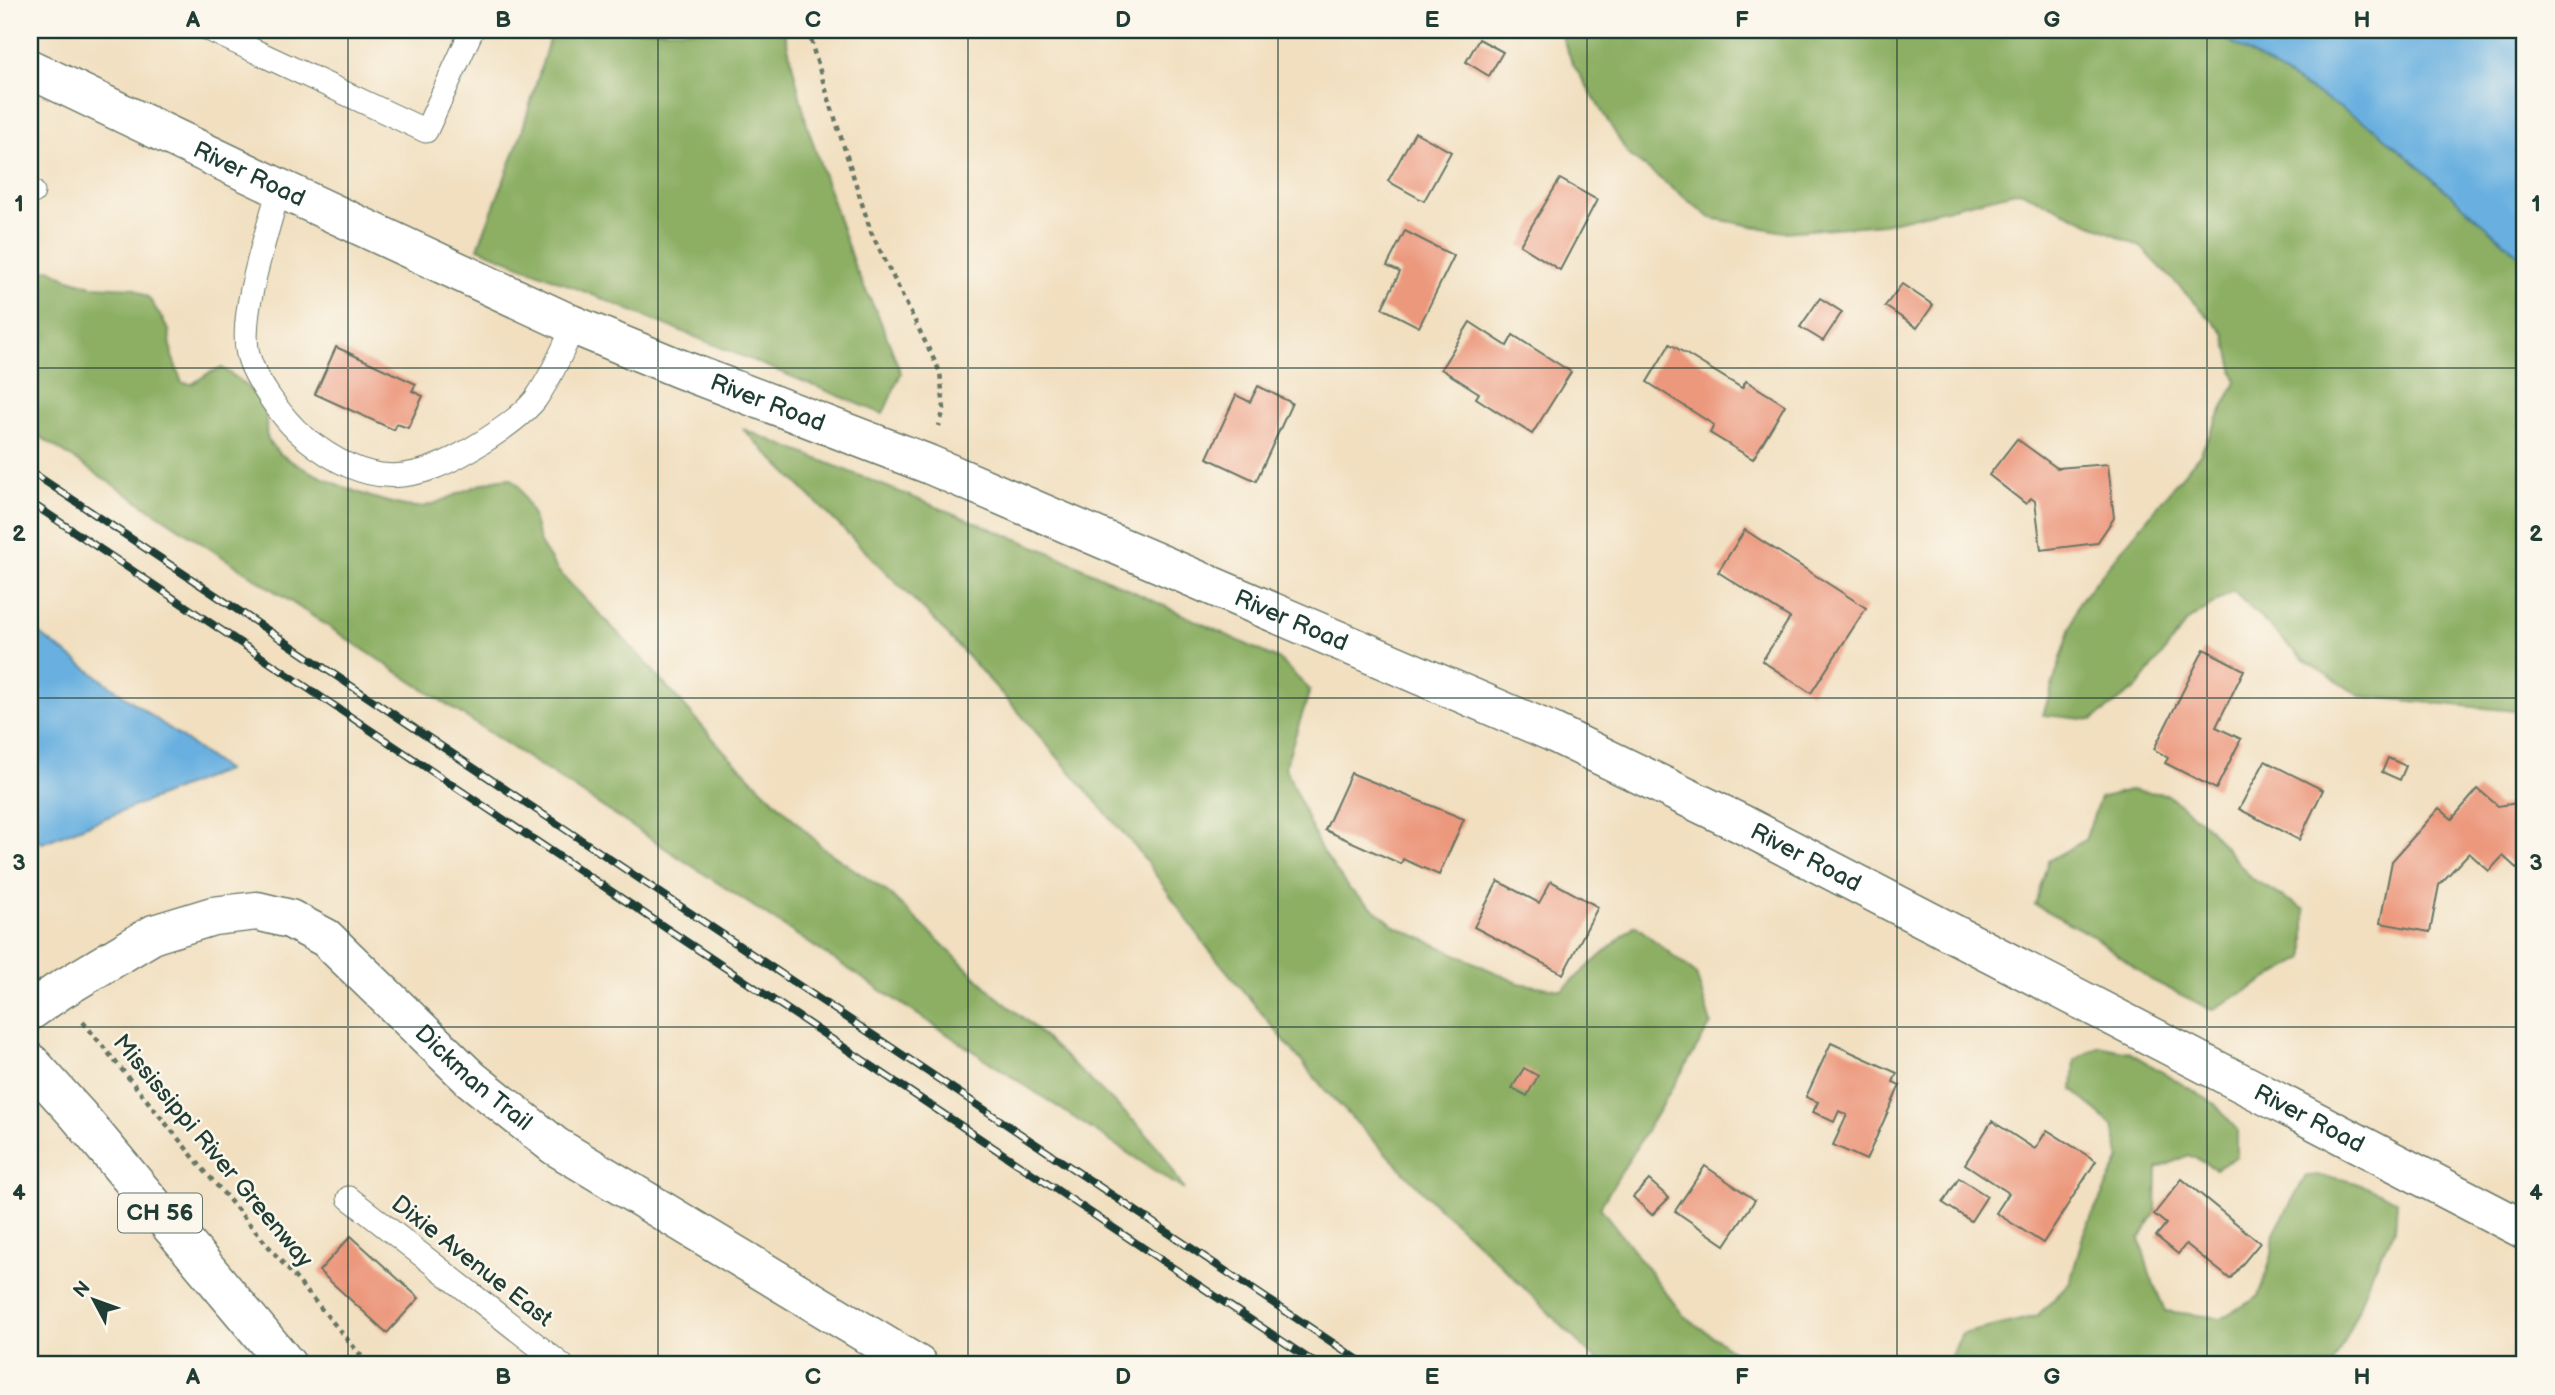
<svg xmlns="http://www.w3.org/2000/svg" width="2555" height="1395" viewBox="0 0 2555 1395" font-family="'Balsamiq Sans',sans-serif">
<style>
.forest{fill:#8caf63;stroke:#56764c;stroke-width:2}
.water{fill:#69b0e0;stroke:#44768a;stroke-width:2}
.building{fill:#ec987d}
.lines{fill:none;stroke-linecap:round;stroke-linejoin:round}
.service-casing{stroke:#687665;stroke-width:25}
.minor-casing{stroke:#687665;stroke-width:41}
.tertiary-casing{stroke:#687665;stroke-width:41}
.primary-casing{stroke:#687665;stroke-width:41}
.path{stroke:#687665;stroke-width:4.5;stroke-dasharray:5 5;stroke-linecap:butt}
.service{stroke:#fff;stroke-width:23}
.minor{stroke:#fff;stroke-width:38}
.tertiary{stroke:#fff;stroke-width:38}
.primary{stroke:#fff;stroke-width:38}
.rail-casing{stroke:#1f3d34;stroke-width:8}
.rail{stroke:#fbf7ec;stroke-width:5;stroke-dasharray:16;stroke-linecap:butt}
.grid{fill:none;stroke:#1f3d34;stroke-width:2;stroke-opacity:0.55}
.labels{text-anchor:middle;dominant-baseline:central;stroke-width:5;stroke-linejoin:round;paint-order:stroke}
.shield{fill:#fbf7ec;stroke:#61756b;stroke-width:2}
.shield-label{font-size:23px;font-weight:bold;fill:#1f3d34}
.street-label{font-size:24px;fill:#1f3d34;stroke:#fbf7ec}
.neatline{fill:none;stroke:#1f3d34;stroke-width:2.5}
.grid-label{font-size:23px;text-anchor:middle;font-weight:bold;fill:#1f3d34}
</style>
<rect width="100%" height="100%" fill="#fbf7ec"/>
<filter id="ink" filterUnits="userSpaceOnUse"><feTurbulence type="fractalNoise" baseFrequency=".0143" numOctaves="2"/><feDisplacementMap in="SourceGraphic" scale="14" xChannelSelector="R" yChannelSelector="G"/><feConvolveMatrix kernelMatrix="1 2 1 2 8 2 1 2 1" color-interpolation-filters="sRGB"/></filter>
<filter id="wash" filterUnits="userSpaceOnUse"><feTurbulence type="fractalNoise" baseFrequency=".00686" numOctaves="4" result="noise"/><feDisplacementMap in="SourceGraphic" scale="28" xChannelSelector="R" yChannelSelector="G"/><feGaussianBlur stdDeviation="1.57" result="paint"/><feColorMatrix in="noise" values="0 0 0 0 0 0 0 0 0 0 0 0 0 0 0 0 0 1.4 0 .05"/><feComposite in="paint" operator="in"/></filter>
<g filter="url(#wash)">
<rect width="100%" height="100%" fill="#f1dfc0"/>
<g class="forest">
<path d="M 552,30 L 784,30 L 807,125 L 855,268 L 880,320 L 901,373 L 883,414 L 478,248 L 521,135 Z"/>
<path d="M 1559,30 L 2211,30 L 2377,130 L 2525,260 L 2525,712 L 2360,696 L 2303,659 L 2233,591 L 2188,621 L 2137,688 L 2092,720 L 2043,715 L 2079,602 L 2200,454 L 2236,382 L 2225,334 L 2141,247 L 2020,191 L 1883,224 L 1784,232 L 1711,218 L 1628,154 L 1573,64 Z"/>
<path d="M 50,269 L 66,278 L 92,286 L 133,288 L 149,298 L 169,330 L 172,356 L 182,383 L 192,384 L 209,373 L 222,368 C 240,380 259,392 265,414 C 269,427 261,433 274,448 C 293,470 399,514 426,506 C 455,498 481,479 511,478 L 519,486 L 533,516 L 540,543 L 558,571 L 638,654 L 725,752 L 823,848 L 890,894 L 996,996 L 1028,1022 L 1140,1127 L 1162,1152 L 1184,1190 L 30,430 L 30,274 Z"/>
<path d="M 743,429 L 1049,552 L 1280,660 L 1310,690 L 1285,767 L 1319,846 L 1348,888 L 1395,926 L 1518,983 L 1562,990 L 1635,925 L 1696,974 L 1711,1024 L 1600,1207 L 1684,1316 L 1753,1365 L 1604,1365 L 1590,1354 L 1499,1263 L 1435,1204 L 1326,1091 L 1206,946 L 1138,850 L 1016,709 L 934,620 Z"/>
<path d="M 2129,790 L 2166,794 L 2207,826 L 2251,878 L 2305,910 L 2305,958 L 2212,1010 L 2151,980 L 2093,936 L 2035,905 L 2048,861 L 2085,840 L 2100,798 Z"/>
<path d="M 2099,1046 L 2129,1052 L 2215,1104 L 2237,1130 L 2237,1156 L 2216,1169 L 2189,1155 L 2157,1169 L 2156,1211 L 2140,1239 L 2150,1275 L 2165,1311 L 2221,1318 L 2258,1297 L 2272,1256 L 2274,1233 L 2306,1176 C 2341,1175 2366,1185 2397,1201 L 2395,1230 L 2372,1271 L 2358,1310 L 2333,1365 L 1946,1365 L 1962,1334 L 2037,1316 L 2070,1283 L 2084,1232 L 2120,1159 L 2113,1126 L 2073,1090 L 2075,1060 Z"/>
</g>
<g class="water">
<path d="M 2211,30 L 2525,30 L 2525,260 L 2377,130 Z"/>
<path d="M 30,627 L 226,770 L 42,843 L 30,831 Z"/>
</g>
<g id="blocks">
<g class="building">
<path d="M 1479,39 L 1503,52 L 1489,76 L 1466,62 Z"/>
<path d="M 1415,132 L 1451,152 L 1424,201 L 1388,181 Z"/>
<path d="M 1560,179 L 1597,200 L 1560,270 L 1520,245 Z"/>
<path d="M 1405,231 L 1454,256 L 1419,327 L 1382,308 L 1400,272 L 1387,266 Z"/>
<path d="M 1902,284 L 1933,305 L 1917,328 L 1885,306 Z"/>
<path d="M 1820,298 L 1842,312 L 1823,341 L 1800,327 Z"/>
<path d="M 1470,322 L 1507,346 L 1513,335 L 1571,372 L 1532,434 L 1476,398 L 1479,393 L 1441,369 Z"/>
<path d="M 1670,344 L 1742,388 L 1746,381 L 1785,405 L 1753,459 L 1710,433 L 1714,425 L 1647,382 Z"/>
<path d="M 336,347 L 416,384 L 412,391 L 423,396 L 408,428 L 397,424 L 394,430 L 315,394 Z"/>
<path d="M 1258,386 L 1292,403 L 1256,481 L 1207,458 L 1236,395 L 1250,402 Z"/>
<path d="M 2017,439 L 2057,468 L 2108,464 L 2114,518 L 2097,543 L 2041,550 L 2035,501 L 2031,498 L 2026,504 L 1989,475 Z"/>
<path d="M 1745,530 L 1866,608 L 1811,693 L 1762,661 L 1790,618 L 1718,572 Z"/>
<path d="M 2204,649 L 2244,670 L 2216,727 L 2241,739 L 2216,789 L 2165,763 L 2168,758 L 2154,749 Z"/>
<path d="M 2388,758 L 2406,766 L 2400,780 L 2382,772 Z"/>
<path d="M 2265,761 L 2323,790 L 2299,840 L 2239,809 Z"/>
<path d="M 1351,773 L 1464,819 L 1439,875 L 1403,859 L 1401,864 L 1325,830 Z"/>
<path d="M 2478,789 L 2498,806 L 2525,802 L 2525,876 L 2503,856 L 2489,871 L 2469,853 L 2439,885 L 2430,932 L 2380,923 L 2392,861 L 2439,808 L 2452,819 Z"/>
<path d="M 1498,881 L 1539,903 L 1551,881 L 1598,907 L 1563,974 L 1474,927 Z"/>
<path d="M 1831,1043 L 1897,1073 L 1893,1082 L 1900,1085 L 1866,1160 L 1833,1145 L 1847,1115 L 1839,1111 L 1834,1122 L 1813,1112 L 1818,1102 L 1806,1097 Z"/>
<path d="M 1524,1068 L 1538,1076 L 1527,1096 L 1512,1088 Z"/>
<path d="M 1992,1121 L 2035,1149 L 2047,1130 L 2096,1161 L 2043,1243 L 1996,1213 L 2009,1193 L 1965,1164 Z"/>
<path d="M 1705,1166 L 1755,1200 L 1725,1245 L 1675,1211 Z"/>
<path d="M 1959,1178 L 1987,1196 L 1971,1221 L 1943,1203 Z"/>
<path d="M 2182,1179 L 2260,1243 L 2230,1279 L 2186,1244 L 2178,1254 L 2156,1236 L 2166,1224 L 2154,1214 Z"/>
<path d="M 1649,1180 L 1669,1198 L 1652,1215 L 1633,1197 Z"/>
<path d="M 351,1236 L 419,1298 L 387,1333 L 319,1271 Z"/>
</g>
</g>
</g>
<g filter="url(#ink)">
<use href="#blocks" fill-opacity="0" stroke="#687665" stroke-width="2"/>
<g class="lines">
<g class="service-casing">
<g id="service">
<path d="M 210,30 L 426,131 L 472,30"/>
<path d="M 279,188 C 268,231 241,307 247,349 C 250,374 284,421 304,437 C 368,489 413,486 481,443 C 500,431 521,417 535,400 C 551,377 563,350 574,325"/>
<path d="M 30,190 L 33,192"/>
<path d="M 349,1198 L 562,1365"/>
</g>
</g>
<g class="minor-casing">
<g id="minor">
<path id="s1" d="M 30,69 L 279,188 L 571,324 L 678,368 L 928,464 L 1552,732 L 1740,823 L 2525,1230"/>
</g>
</g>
<g class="tertiary-casing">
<g id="tertiary">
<path id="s2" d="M 30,1011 L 59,991 L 154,934 L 213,916 L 257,911 L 290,919 L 326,938 L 471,1079 L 555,1146 L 918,1365"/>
</g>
</g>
<g class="primary-casing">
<path id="primary" d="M 30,1062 L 78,1115 L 287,1365"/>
</g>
<g class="path">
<path d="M 810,30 L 813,49 L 871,232 L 940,372 L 944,409 L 939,426"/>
<path d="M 83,1022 L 203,1169 L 369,1365"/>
</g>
<use href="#service" class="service"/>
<use href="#minor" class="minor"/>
<use href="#tertiary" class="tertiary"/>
<use href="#primary" class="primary"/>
<g class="rail-casing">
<g id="rail">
<path d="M 30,471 L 1366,1365"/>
<path d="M 30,502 L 1318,1365"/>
</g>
</g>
<use href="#rail" class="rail"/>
</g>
</g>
<path class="grid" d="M 348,30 L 348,1365M 658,30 L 658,1365M 968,30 L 968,1365M 1278,30 L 1278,1365M 1587,30 L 1587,1365M 1897,30 L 1897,1365M 2207,30 L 2207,1365M 30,368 L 2525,368M 30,698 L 2525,698M 30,1027 L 2525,1027"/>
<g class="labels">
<rect class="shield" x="118" y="1193.5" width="84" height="39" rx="5"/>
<g class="shield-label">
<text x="160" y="1213">CH 56</text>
</g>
<g class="street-label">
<text stroke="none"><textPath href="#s1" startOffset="243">River Road</textPath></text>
<text stroke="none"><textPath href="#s1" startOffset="810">River Road</textPath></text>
<text stroke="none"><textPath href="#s1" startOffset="1377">River Road</textPath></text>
<text stroke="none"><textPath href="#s1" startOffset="1944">River Road</textPath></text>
<text stroke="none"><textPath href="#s2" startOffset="530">Dickman Trail</textPath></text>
<text stroke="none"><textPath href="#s1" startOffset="2511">River Road</textPath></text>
<text transform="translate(213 1151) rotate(50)">Mississippi River Greenway</text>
<text transform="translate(472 1261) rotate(38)">Dixie Avenue East</text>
</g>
</g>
<rect width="2555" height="1395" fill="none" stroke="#fbf7ec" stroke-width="77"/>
<g transform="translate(94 1300) rotate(311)" stroke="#fbf7ec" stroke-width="5" paint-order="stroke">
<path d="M0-5L12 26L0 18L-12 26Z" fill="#1f3d34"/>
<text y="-10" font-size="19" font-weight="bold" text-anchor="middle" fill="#1f3d34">N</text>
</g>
<rect x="38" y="38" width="2478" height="1318" class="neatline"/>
<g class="grid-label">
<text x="193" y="27">A</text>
<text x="503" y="27">B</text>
<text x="813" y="27">C</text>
<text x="1123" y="27">D</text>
<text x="1432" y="27">E</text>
<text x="1742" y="27">F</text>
<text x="2052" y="27">G</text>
<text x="2362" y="27">H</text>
<text x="19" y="211">1</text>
<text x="2536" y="211">1</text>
<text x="19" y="541">2</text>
<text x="2536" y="541">2</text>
<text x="19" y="870">3</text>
<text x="2536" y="870">3</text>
<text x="19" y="1200">4</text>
<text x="2536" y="1200">4</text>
<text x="193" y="1384">A</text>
<text x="503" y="1384">B</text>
<text x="813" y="1384">C</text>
<text x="1123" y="1384">D</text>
<text x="1432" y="1384">E</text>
<text x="1742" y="1384">F</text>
<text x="2052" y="1384">G</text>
<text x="2362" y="1384">H</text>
</g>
</svg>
